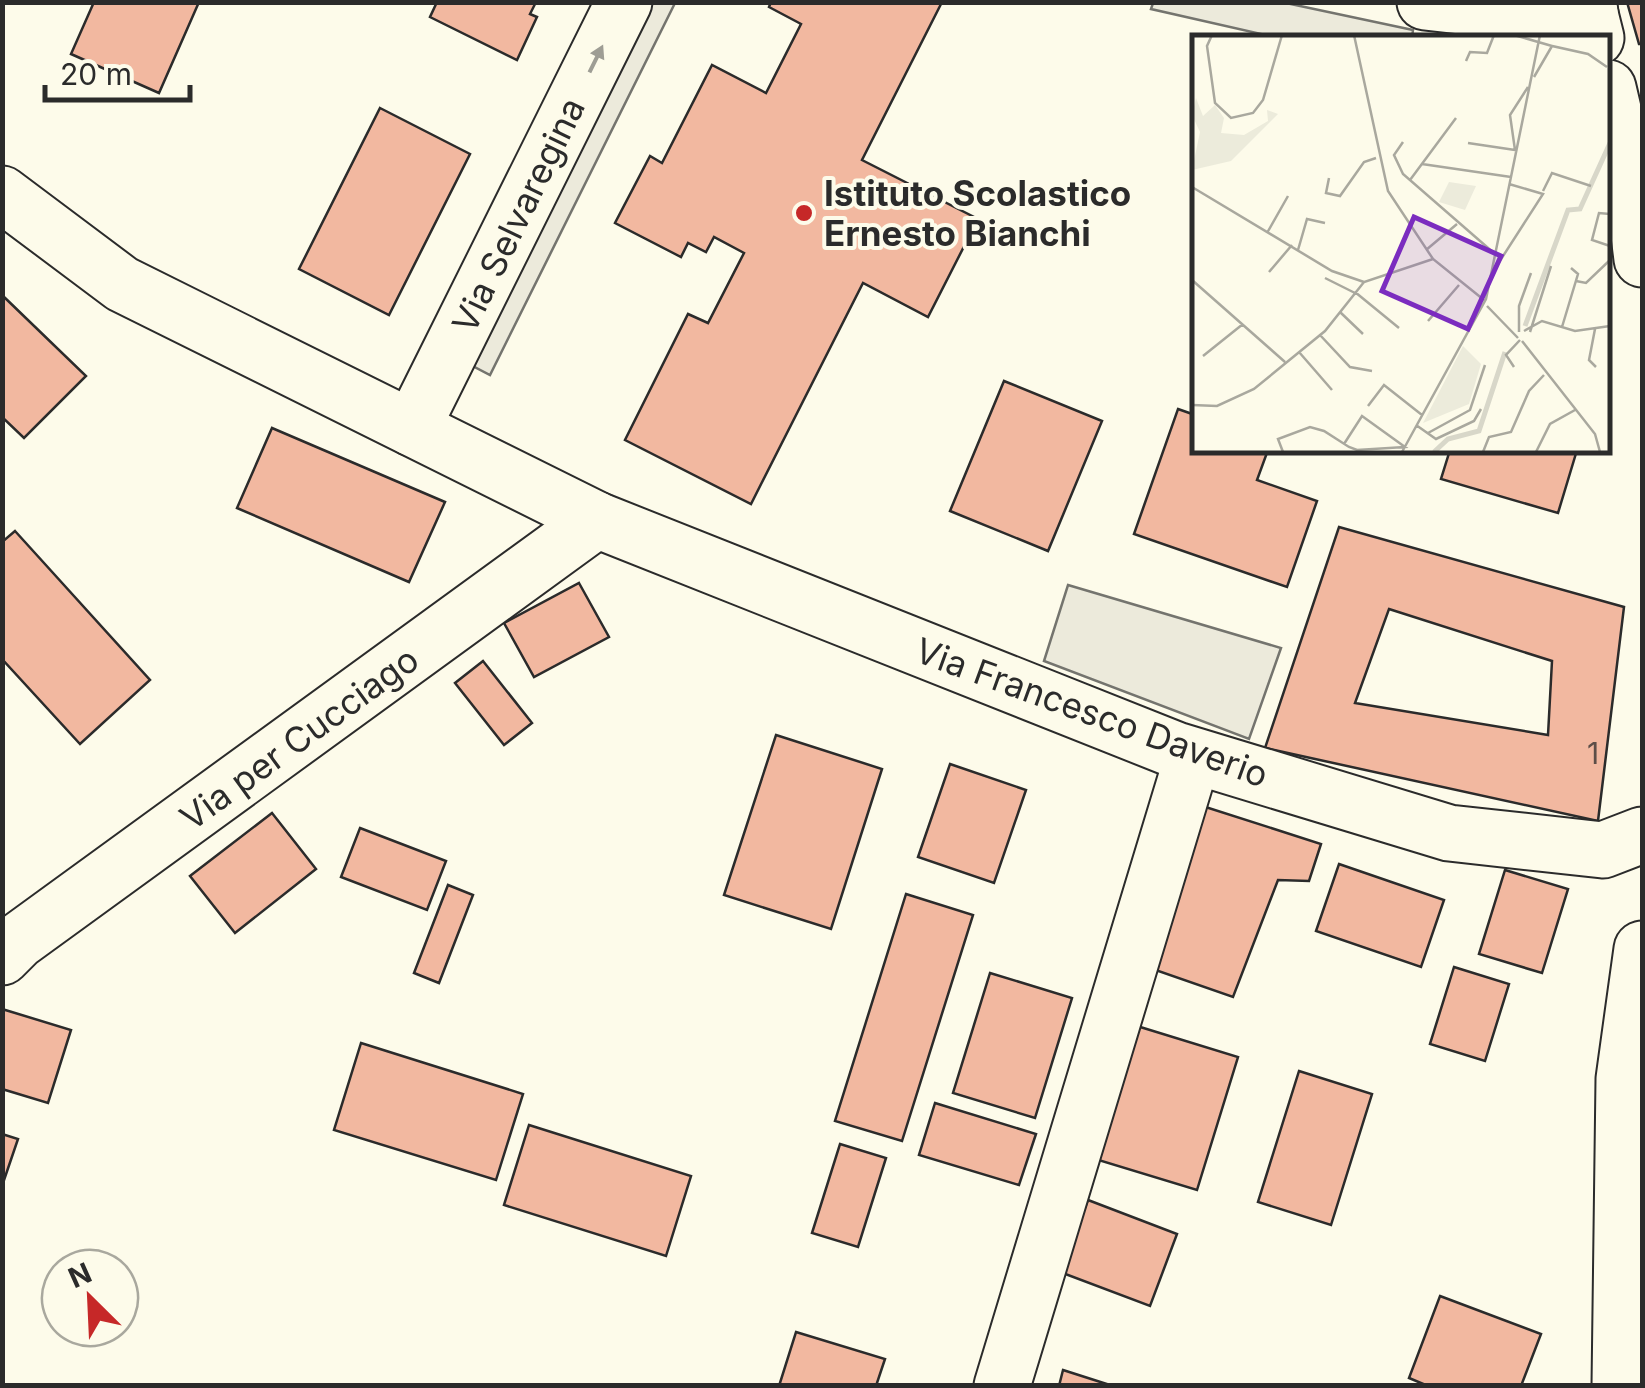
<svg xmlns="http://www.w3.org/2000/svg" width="1645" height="1388" viewBox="0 0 1645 1388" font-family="Inter,sans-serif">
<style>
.parking{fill:#eceadb;stroke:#74746e;stroke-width:2.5}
.building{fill:#f2b8a0;stroke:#2b2b2b;stroke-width:2.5;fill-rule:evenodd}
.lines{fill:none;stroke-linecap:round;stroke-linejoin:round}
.minor-casing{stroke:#2b2b2b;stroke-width:59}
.major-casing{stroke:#2b2b2b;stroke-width:59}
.minor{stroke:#fdfbea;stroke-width:55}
.major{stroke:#fdfbea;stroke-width:55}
.oneway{fill:#9e9d94}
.poi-dot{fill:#c62828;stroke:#fdfbea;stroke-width:4}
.labels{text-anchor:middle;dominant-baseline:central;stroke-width:8;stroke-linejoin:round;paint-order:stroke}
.number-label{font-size:30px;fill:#5d4e48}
.poi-label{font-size:35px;font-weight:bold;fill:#2b2b2b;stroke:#fdfbea;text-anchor:start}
.street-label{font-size:35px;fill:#2b2b2b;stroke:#fdfbea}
.inset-river{fill:none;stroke:#d8d7c9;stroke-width:5}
.inset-road{fill:none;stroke:#a9a89e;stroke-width:2.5}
.view{fill:#7b2cbf;fill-opacity:0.15;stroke:#7b2cbf;stroke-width:5}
.inset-edge{fill:none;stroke:#2b2b2b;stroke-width:5}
</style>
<rect width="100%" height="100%" fill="#fdfbea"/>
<g class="parking">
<path d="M 643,3 L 675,3 L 490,375 L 465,362 Z"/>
<path d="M 1153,3 L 1286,3 L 1413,30 L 1412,37 L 1274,37 L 1151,9 Z"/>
<path d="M 1068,585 L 1281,648 L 1249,739 L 1044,661 Z"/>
</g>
<g class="building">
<path d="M 94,2 L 199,2 L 159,93 L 71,54 Z"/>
<path d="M 437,2 L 536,2 L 530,14 L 537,17 L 517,60 L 430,17 Z"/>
<path d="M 771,2 L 942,2 L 862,160 L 978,219 L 928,317 L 863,283 L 751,504 L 625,440 L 688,314 L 708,323 L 744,253 L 714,237 L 706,252 L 688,243 L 681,257 L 615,223 L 650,156 L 662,163 L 712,65 L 766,93 L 801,24 L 769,7 Z"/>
<path d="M 1627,2 L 1642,2 L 1642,44 L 1639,44 Z"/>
<path d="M 380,108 L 470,154 L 389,315 L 299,269 Z"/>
<path d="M 2,295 L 86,376 L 24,438 L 2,417 Z"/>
<path d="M 1004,381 L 1102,421 L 1048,551 L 950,511 Z"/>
<path d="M 1178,409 L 1195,415 L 1195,450 L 1268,450 L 1257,480 L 1317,501 L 1287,587 L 1134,534 Z"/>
<path d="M 272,428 L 445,502 L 409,582 L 237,508 Z"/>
<path d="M 1450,450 L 1577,450 L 1558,513 L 1441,479 Z"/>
<path d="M 1339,527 L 1624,607 L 1598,821 L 1265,748 ZM 1389,609 L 1552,661 L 1548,735 L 1355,703 Z"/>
<path d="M 15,531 L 150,680 L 80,744 L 2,659 L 2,542 Z"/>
<path d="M 579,583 L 609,637 L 534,677 L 504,623 Z"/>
<path d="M 483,661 L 532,723 L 504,745 L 455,683 Z"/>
<path d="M 776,735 L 882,769 L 831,929 L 724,895 Z"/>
<path d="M 950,764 L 1026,790 L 994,883 L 918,857 Z"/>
<path d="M 1193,803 L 1321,844 L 1309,881 L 1278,880 L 1233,997 L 1141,965 Z"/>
<path d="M 272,813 L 316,869 L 235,933 L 190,876 Z"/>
<path d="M 360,828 L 446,861 L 427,910 L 341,877 Z"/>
<path d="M 1339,864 L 1444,900 L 1421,967 L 1316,931 Z"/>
<path d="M 1505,870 L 1568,889 L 1542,973 L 1479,954 Z"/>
<path d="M 448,885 L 473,895 L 439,983 L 414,973 Z"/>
<path d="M 906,894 L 973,915 L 902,1141 L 835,1121 Z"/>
<path d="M 1454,967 L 1509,984 L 1485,1061 L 1430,1044 Z"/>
<path d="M 990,973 L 1072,998 L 1035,1118 L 953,1093 Z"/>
<path d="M 2,1009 L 71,1030 L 48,1103 L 2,1089 Z"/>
<path d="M 1137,1026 L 1238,1057 L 1197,1190 L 1095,1159 Z"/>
<path d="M 361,1043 L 523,1094 L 496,1180 L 334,1130 Z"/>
<path d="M 1299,1071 L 1372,1094 L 1331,1225 L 1258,1202 Z"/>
<path d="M 935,1103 L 1036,1134 L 1019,1185 L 919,1155 Z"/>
<path d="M 529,1125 L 691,1176 L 666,1256 L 504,1205 Z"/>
<path d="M 2,1134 L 18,1139 L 2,1186 Z"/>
<path d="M 840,1144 L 886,1158 L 858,1247 L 812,1233 Z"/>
<path d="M 1088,1200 L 1177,1234 L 1150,1306 L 1060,1272 Z"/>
<path d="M 1440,1296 L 1541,1334 L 1521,1386 L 1428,1386 L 1409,1378 Z"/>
<path d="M 796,1332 L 885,1359 L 876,1386 L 779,1386 Z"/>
<path d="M 1063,1370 L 1113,1386 L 1059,1386 Z"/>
</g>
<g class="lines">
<g class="minor-casing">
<g id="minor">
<path d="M 1425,2 L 1532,14 L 1590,12"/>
<path d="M 2,194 L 122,284 L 597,520 L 1176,750 L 1449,833 L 1603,850 L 1642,835"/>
<path d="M 412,428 L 624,2"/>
<path d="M 2,957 L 18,941 L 597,520"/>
<path d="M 1002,1386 L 1193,756"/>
</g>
</g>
<g class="major-casing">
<g id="major">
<path d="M 1587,2 L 1596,38"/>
<path d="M 1608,88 L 1635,203 L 1642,259"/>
<path d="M 1620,1386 L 1624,1079 L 1642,949"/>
</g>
</g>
<use href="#minor" class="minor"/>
<use href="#major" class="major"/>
</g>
<defs><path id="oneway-solid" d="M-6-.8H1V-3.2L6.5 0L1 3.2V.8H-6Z" transform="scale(2.5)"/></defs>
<use class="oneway" href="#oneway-solid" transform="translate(596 59) rotate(-64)"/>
<circle class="poi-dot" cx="804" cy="213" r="10"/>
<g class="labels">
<g class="number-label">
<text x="1593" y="753">1</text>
</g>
<g class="poi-label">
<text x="824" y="193">Istituto Scolastico<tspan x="824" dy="40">Ernesto Bianchi</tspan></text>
</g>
<g class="street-label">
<text transform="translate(518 215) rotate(-64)">Via Selvaregina</text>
<text transform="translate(1092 712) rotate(20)">Via Francesco Daverio</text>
<text transform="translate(299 738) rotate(-36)">Via per Cucciago</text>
</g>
</g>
<g transform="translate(1192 35)">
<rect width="418" height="418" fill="#fdfbea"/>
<path d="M 4,63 L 11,81 L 23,70 L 32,83 L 29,98 L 52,100 L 76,86 L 75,75 L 86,79 L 39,126 L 0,135 L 8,97 L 0,80 ZM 257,147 L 284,151 L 273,175 L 247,167 ZM 271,311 L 289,329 L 277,369 L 231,388 Z" fill="#ecebdb"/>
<path class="inset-river" d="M 333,291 L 376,175 L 388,174 L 418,108M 242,417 L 256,404 L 287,396 L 313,317"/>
<path class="inset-road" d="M 20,0 L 15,11 L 23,68 L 39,83 L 61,78 L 71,65 L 90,0M 162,0 L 196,156 L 241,224 L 292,265M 322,0 L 360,11M 274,26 L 278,17 L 295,18 L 302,0M 342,42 L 360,11 L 396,19 L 415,32M 211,107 L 202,120 L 211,139 L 303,219M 276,108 L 323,115 L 318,80 L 336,52M 230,129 L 319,142M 137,143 L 134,158 L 148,161 L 172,127 L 184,123M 218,145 L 264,83M 0,152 L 140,236 L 172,247M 351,156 L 360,138 L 399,151M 418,179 L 407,178 L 400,205 L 418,211M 75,198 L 96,161M 106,215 L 115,184 L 133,188M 234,215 L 265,189M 304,232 L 351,159 L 317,149M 77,237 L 100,210M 133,243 L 163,258M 0,245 L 93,327M 384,246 L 394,248 L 418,225M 163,257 L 207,293M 295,271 L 326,303M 148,277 L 171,299M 236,286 L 267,250M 370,292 L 386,239 L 379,233M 403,294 L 397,325 L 404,332M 332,296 L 350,286 L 383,296 L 418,291M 327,297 L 327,271 L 339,238M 338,297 L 359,231M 128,300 L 158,332 L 180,336M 330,306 L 403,399 L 408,417M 107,317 L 140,355M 11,321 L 51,289M 322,332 L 314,320 L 328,305M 0,370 L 25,371 L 62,354 L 133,296 L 172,247 L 241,224M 176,371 L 192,350 L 230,380M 224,390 L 244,404 L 282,386 L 289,374M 236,398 L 278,375 L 293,330M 91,417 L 86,404 L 118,392 L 132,396 L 157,412 L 165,415 L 213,412 L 170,381 L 152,409M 210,417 L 294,264 L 348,0M 291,417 L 297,402 L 319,397 L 337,356 L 352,340M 344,417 L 358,389 L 383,375"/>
<path class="view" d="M 222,182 L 309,221 L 276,294 L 190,256 Z"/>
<rect width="418" height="418" class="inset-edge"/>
</g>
<rect width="1645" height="1388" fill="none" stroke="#2b2b2b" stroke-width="10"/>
<g transform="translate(90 1298) rotate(336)"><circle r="48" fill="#fdfbea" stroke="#a9a89e" stroke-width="2.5"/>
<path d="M0-8L18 38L0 25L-18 38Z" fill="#c62828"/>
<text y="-15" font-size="28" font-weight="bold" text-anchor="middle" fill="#2b2b2b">N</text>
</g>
<path d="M45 85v15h145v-15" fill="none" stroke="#2b2b2b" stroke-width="5"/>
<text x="60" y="85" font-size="30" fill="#2b2b2b" stroke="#fdfbea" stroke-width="8" paint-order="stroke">20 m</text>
</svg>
